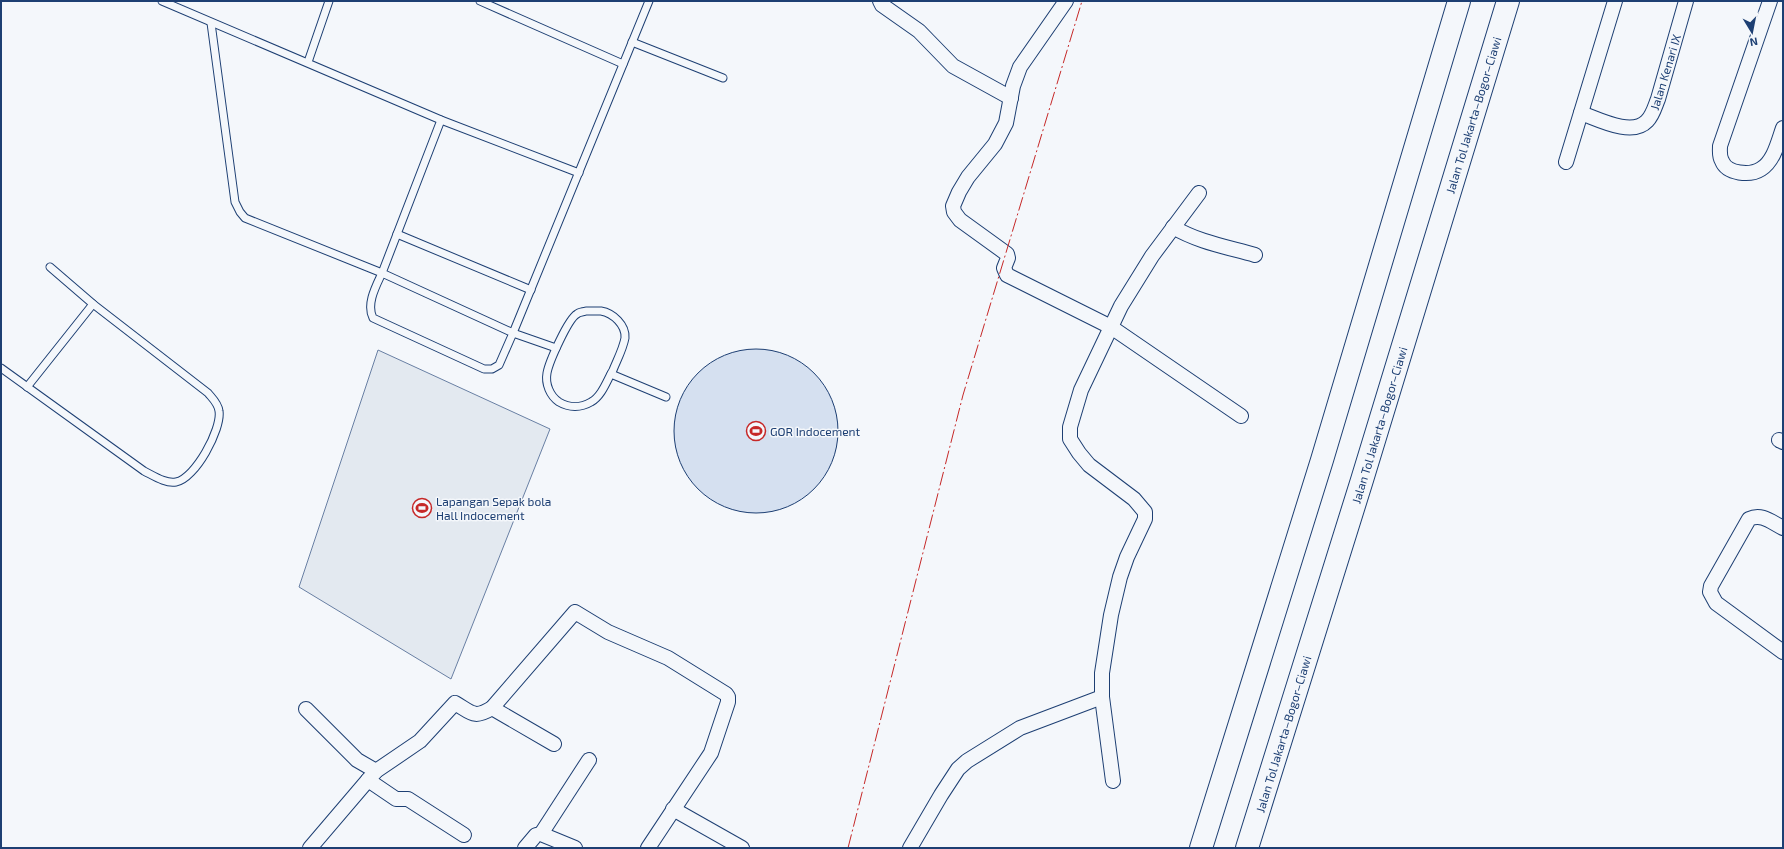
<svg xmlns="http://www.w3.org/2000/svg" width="1784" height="849" viewBox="0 0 1784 849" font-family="'Exo 2',sans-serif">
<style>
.green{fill:#e3e9f0;stroke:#687fa3}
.building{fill:#d5e0f0;stroke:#1d3f73}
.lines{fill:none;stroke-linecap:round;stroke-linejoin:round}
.lane-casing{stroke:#1d3f73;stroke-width:9}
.street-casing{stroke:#1d3f73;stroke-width:16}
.highway-casing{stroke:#1d3f73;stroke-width:24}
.lane{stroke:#f4f7fb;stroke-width:7}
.street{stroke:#f4f7fb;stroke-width:14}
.highway{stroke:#f4f7fb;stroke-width:22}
.power{stroke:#c62828;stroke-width:1;stroke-dasharray:14 3 2 3;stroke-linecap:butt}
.labels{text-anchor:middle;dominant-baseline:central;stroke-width:3;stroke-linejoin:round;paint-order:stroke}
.street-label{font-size:12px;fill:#1d3f73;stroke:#f4f7fb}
.poi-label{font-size:12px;fill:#1d3f73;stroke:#f4f7fb;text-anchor:start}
</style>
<rect width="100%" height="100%" fill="#f4f7fb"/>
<path class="green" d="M 378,350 L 550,429 L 451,679 L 299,587 Z"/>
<circle class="building" cx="756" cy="431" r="82"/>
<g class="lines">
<g class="lane-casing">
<g id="lane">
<path d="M 162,1 L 441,120 L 579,173"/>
<path d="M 480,1 L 623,64"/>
<path d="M 211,23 L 235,202 L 240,212 L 245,218 L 382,273 L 513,333 L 499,365 L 492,369 L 484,369 L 373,318 C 366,304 376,286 382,273 L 441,120"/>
<path d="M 632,42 L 723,78"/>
<path d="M 308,62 L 329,1"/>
<path d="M 397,234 L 531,290"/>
<path d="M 586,311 C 591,311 596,311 601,311 C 613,313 626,325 625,338 C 623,349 617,360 613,370 C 607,380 602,396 591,402 C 581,408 569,408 559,402 C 550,396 545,384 547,373 C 549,362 568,319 577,314 C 579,312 583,312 586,311 Z"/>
<path d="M 556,348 L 513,333 L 649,1"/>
<path d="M 1,368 L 144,471 C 154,476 166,484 176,482 C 195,479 222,429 219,411 C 218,403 212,398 208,393 L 93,304 L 50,267"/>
<path d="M 611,374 L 666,397"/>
<path d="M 27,387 L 93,304"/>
</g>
</g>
<g class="street-casing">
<g id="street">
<path d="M 880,1 L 882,5 L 919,31 L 953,66 L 1011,98"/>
<path d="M 1066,1 L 1020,67 L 1013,86 L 1006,123 L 995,144 L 968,177 L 959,192 L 953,206 L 954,212 L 960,220 L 1007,254 L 1008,258 L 1004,268 L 1007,275 L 1111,327 L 1241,416"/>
<path d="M 1770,1 L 1720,146 C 1720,151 1719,156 1722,161 C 1727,174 1750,176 1761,169 C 1774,161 1778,142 1783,128"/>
<path d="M 1581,113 C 1598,119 1632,137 1647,121 C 1653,115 1655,106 1658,99 L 1686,1"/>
<path d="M 1566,162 L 1615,1"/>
<path d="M 1173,227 C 1198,242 1227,247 1255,255"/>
<path d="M 1779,440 L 1783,442"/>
<path d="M 1783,528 C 1771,522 1762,513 1749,519 L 1711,586 L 1710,592 L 1716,603 L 1783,652"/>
<path d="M 492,708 L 554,744"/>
<path d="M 306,709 L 357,760 L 376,771"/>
<path d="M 368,780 L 396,799 L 408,799 L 464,835"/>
<path d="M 1113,781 L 1102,697 L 1102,673 L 1111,615 L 1120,577 L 1127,557 L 1145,519 L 1145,512 L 1134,499 L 1089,465 L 1079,453 L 1070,439 L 1070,427 L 1081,390 L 1121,306 L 1152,256 L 1199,193"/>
<path d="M 673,809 L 742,848"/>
<path d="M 541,834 L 589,760"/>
<path d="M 310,848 L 368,780 L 376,771 L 420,741 L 455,703 C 472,713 474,719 492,708 L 575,612 L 608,632 L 668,658 L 726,694 L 728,697 L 728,702 L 711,753 L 648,848"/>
<path d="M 525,848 L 536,835 L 541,834 L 575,848"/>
<path d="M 910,848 L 941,795 L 958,769 L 967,761 L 1020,728 L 1102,697"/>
</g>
</g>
<g class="highway-casing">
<g id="highway">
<path d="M 1201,848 L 1322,460 L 1459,1"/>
<path d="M 1247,848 L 1362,480 L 1508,1"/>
</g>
</g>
<use href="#lane" class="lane"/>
<use href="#street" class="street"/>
<use href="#highway" class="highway"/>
<path class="power" d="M 848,848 L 963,395 L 1082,1"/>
</g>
<defs>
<g id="stadium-ring" transform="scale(1)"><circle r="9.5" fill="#f4f7fb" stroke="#c62828" stroke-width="1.5"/><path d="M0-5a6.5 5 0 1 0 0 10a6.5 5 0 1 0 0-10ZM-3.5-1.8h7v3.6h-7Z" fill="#c62828"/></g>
</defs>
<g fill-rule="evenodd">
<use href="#stadium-ring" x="756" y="431"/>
<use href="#stadium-ring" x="422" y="508"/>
</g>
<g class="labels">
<g class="street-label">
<text transform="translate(1665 72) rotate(-73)">Jalan Kenari IX</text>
<text transform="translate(1473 115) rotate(-73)">Jalan Tol Jakarta–Bogor–Ciawi</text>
<text transform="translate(1379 425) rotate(-73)">Jalan Tol Jakarta–Bogor–Ciawi</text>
<text transform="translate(1283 734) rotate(-73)">Jalan Tol Jakarta–Bogor–Ciawi</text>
</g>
<g class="poi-label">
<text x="770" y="431">GOR Indocement</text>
<text x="436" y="501">Lapangan Sepak bola<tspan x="436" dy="14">Hall Indocement</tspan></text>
</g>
</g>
<rect width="1784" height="849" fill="none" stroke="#1d3f73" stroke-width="4"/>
<g transform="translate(1752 32) rotate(170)" stroke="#f4f7fb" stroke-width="3" paint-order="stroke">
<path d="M0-3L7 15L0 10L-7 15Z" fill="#1d3f73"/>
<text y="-6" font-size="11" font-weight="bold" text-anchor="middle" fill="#1d3f73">N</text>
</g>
</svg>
